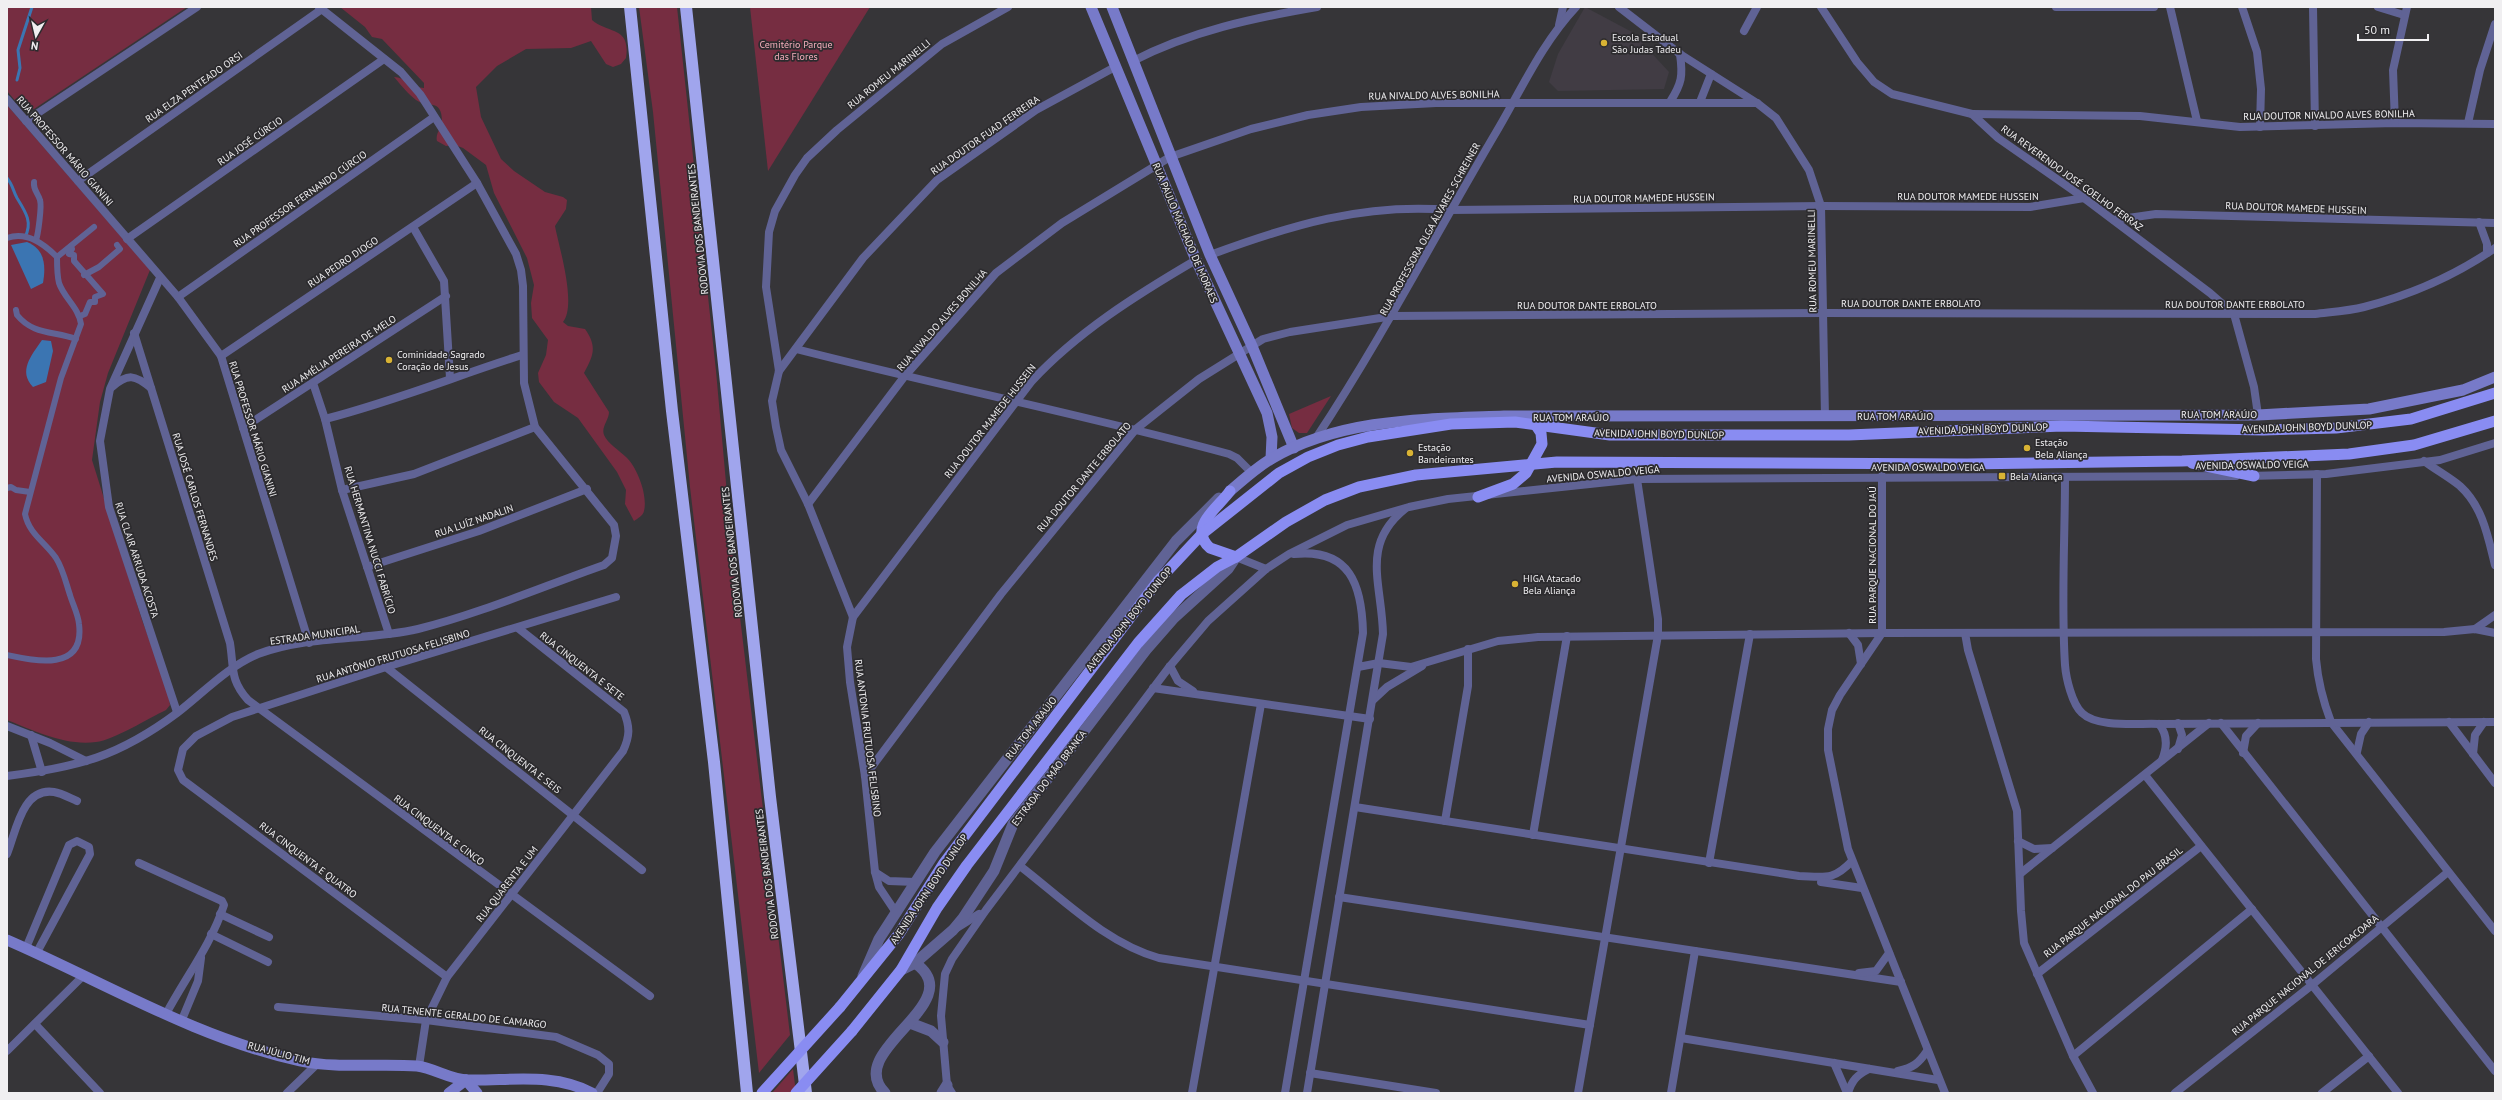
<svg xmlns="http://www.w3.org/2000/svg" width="2502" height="1100" viewBox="0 0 2502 1100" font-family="'PT Sans',sans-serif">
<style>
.built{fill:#413c44}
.green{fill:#762d41}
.water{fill:#3b75b2}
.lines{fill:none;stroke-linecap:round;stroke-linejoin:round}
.stream{stroke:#3b75b2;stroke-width:3}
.pedestrian{stroke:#606395;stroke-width:6}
.minor{stroke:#606395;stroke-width:8}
.tertiary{stroke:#606395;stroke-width:11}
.secondary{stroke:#777ac9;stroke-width:11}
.primary{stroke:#898cf2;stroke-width:11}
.motorway{stroke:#a0a5ed;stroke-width:12}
.primary-bridge{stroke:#898cf2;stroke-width:11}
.poi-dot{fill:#d9b334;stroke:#2c2b2e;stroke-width:1.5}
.labels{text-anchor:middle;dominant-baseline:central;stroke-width:3.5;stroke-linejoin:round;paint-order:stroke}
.poi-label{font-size:10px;fill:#f0eff1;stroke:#2c2b2e;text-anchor:start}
.park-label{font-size:10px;fill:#f6aebc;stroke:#2c2b2e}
.street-label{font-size:10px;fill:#f0eff1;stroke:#2c2b2e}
</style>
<rect width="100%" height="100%" fill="#363538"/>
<path class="built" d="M 1585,7 L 1632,32 L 1669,72 L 1664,89 L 1558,91 L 1549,82 L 1558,54 Z"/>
<g class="green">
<path d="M 7,7 L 187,7 L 34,109 L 18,104 L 7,91 Z"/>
<path d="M 340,7 L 591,7 L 592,20 C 608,34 631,26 626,58 L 621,64 L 613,67 L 606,64 L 591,41 L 571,48 L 526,49 L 497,66 L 476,87 L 481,117 L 501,159 L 514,171 L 545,192 L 563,197 L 567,200 L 566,209 L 555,226 C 559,247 577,305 563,322 L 568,326 L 585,329 C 597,346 594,355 584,373 L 609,412 C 609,420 601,427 604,435 C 608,444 619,450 626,457 C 637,467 648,495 644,511 C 643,516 638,518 634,521 L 625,504 L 626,490 L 617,472 L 578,418 L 554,402 L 539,382 L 538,373 L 546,355 L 548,340 L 532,318 L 531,303 L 534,285 L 527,258 L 494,193 L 486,165 L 463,148 L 455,145 L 446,146 L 437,141 C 435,133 442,128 442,121 C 442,98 427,108 416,100 C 408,94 401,85 394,77 C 405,77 413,88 424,88 L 424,83 L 382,39 L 372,37 L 365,27 Z"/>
<path d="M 639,7 L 677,7 L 716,371 L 732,550 L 790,1035 L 759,1073 L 690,487 L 653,112 Z"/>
<path d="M 750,7 L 870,7 L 768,171 Z"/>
<path d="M 7,105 L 150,270 L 108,373 L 100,402 L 92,460 L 142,620 L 167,688 L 170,705 L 166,710 C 149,718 114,740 96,742 C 65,746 35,731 7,720 Z"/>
<path d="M 1331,396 L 1307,433 L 1299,433 L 1292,428 L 1289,414 Z"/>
<path d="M 793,1069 L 796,1093 L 772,1093 Z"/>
</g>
<g class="water">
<path d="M 27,242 C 45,249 46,266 43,283 L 31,289 L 11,245 Z"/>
<path d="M 42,340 L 51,341 L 53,351 L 46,382 L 33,387 C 18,371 31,356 42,340 Z"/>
</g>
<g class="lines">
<g class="stream">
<path d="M 17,80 L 20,68 L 18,50 L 32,7"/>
<path d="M 7,178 C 13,185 13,191 17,198 C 25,211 33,222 25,237"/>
</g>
<g class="pedestrian">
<path d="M 34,182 C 33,190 38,193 40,200 C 42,206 38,235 36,240"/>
<path d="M 7,238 C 27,231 44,244 57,257"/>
<path d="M 71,246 L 72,249 L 69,254 L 74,255 L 74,261 L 103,294 L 95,297 L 95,302 L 90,302 L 85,314 L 80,316"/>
<path d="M 84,275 L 99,267 L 120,249 L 117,245"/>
<path d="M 16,310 L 17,315 C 33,335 54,331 76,339"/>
<path d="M 7,488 L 11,487 L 16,490 L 30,492"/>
<path d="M 7,655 C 35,661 85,672 79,624 C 78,614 73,605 70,595 C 66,583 63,569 56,558 C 45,542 29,534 25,514 L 61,378 L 81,324 C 79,308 64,298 59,283 C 57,275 57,265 57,257 L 94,227"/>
</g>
<g class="minor">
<path d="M 1619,7 L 1680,54 L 1757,103 L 1776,118 L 1809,170 L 1821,206 L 1825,417"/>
<path d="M 1821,7 L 1857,62 L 1874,82 L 1892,94 L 1972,114 L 1998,138 L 2084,198 L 2210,293 L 2234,314 L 2254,387 L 2258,415"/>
<path d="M 2056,7 L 2154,7"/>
<path d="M 2170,7 L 2197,121"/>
<path d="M 2242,7 L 2257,52 L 2261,89 L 2260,127"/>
<path d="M 2313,7 L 2315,126"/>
<path d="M 2378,7 L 2404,15"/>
<path d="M 1559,25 L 1563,7"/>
<path d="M 1744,31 L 1757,7"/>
<path d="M 1133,61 C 1191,31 1253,18 1317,7"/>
<path d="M 7,99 L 178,297 L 221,356 L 309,643"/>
<path d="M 1670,102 C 1682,83 1683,76 1680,54"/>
<path d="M 1700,102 L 1711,74"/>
<path d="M 1972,114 L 2140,116 L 2240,127 L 2395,123 L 2495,124"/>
<path d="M 26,121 L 197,7"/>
<path d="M 2395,123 L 2393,70 L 2407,7"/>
<path d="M 2468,123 L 2480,70 L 2495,24"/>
<path d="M 78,181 L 322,9"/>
<path d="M 2114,220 L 2156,214 L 2495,223"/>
<path d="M 2479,222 L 2487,244 L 2487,253"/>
<path d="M 413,227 L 444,281 L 450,378"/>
<path d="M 127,239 L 384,59"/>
<path d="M 1210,255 C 1291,225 1363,203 1450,210 L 1821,206 L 2030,207 L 2084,198"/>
<path d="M 160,278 L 110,389 L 100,441 L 109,507 L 177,712"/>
<path d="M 178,297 L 434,117"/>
<path d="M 134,333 L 230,643 C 234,669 230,680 248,700 L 650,996"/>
<path d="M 796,349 C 940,386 1086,415 1229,454 L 1237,458 L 1252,473"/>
<path d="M 221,356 L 477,183"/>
<path d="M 779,371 L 863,258 L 937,180 L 1036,110 L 1115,67"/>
<path d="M 313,383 L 325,419 L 342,490 L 389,634"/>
<path d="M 112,387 C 128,373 135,375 151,388"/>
<path d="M 325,419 C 392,402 456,376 522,355"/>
<path d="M 243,428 L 446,296"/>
<path d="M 1316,438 C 1382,338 1437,232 1498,129 C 1522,88 1543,42 1576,7"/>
<path d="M 2424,461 C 2436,470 2449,477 2460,486 C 2483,507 2488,537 2495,565"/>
<path d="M 2317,474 L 2316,659 C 2318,682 2323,701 2331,722 L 2495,931"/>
<path d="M 1882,476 L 1882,633 L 1840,695 L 1832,710 L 1828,729 L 1828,750 L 1848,849 L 1945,1093"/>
<path d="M 2249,476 L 2326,474 L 2440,460 L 2495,443"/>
<path d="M 2065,477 C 2065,539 2061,603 2065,665 C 2066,678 2072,704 2082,713 C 2097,728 2139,723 2159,724 L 2495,722"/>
<path d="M 342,490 L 414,474 L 535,427"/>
<path d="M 808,504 L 904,377 L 996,273 L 1062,223 L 1170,157 L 1251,129 L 1308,115 L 1361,107 L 1436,103 L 1757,103"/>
<path d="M 1236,557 L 1266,569"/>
<path d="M 367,567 L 479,531 L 587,489"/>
<path d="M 853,617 L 1031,382 C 1077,332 1138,294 1196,260"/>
<path d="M 2475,629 L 2495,615"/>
<path d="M 1849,633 L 1858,645 L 1861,664"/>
<path d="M 1965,633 L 1968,650 L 2017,811 L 2021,911 L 2024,943 L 2073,1056 L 2093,1093"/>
<path d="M 1170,666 L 1178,681 L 1193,691"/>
<path d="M 386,667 L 642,870"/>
<path d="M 1358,667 L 1379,663 L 1411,667 L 1498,641 L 1538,637 L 1882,633 L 2444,632 L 2475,629 L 2495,633"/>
<path d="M 1153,688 L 1370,719"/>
<path d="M 1373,700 L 1387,687 L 1422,666"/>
<path d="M 2449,722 L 2495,783"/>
<path d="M 2221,723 L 2495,1071"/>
<path d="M 2159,724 C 2168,735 2167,748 2162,760"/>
<path d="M 7,726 L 50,743 L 86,761"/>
<path d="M 31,735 L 42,772"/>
<path d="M 2178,749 L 2182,735 L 2178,723"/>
<path d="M 2357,752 L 2361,734 L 2369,722"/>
<path d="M 2243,753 L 2246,736 L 2258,723"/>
<path d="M 2473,754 L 2475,735 L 2484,722"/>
<path d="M 2145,775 L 2398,1093"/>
<path d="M 7,776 C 78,767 118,757 177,713 C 203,693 227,667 258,654 C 308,635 366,641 418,629 C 479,614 544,586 604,565 L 612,558 L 616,536 L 614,525 L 535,427 L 524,383 L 523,286 L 521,270 L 516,254 L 477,183 L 420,94 L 401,72 L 319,7"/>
<path d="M 865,776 L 1001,594 L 1136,429 L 1199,379 L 1263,339 L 1290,332 L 1393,316 L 1823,313 L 2315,314 C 2331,312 2348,311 2364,307 C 2410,295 2456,275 2495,248"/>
<path d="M 1355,807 L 1799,876 C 1825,877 1833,881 1852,861"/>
<path d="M 1445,821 L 1468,686 L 1468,649"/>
<path d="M 1533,835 L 1567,636"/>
<path d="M 2018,841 L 2034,849 L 2052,848"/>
<path d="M 7,854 C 16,832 22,787 54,792 C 61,793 70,798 77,801"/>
<path d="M 139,863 L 222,901 L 224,905 C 211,945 185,978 166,1014"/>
<path d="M 1709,863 L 1750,634"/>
<path d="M 1020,866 C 1064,900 1106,943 1159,958 L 1590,1025"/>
<path d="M 875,872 L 889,881 L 915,882"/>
<path d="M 2021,873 L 2209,723"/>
<path d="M 1821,882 L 1862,888"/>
<path d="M 1339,897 L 1901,982"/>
<path d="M 895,911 L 879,887 L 875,872 L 865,776 L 850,682 L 847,647 L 853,617 L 808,504 L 781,450 L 776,427 L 772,401 L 779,371 L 766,287 L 769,232 L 775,211 L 795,175 L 807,158 L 837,130 L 942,44 L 1008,7"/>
<path d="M 220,914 L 269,937"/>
<path d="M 955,929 L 979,914"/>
<path d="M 211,934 L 268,962"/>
<path d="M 26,948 L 69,845 L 77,841 L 89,847 L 90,854 L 36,954"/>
<path d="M 1859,973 L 1876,971 L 1889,953"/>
<path d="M 2037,974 L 2201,846"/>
<path d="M 447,977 L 183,780 L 178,770 L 183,749 L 196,736 L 232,717 L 386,667 L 616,597"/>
<path d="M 278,1007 L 426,1020 L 556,1037 L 598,1055 L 609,1064 L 609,1074 L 597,1093"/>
<path d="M 181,1022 L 198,981 L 201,958"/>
<path d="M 35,1024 L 100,1093"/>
<path d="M 1681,1038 L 1938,1080"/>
<path d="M 7,1051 L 83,976"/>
<path d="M 2073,1056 L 2252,909"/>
<path d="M 1834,1063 L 1847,1093"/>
<path d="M 419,1066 L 426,1020 L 447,977 L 623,751 C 630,736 630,727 624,712 L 518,628"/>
<path d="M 1898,1071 C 1913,1068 1919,1063 1927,1051"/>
<path d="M 1310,1073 L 1436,1093"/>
<path d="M 287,1093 L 317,1064"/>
<path d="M 952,1093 L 947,1085 L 941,1016 L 945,974 L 952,959 L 986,910 L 1170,666 L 1208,621 L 1266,569 L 1289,554 L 1347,525 L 1409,507 L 1448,499 L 1637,479 L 2236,476"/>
<path d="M 1192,1093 L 1261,704"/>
<path d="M 1285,1093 L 1363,633 C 1362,585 1350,548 1294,554"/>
<path d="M 1307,1093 L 1383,634 C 1382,584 1360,545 1405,509"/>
<path d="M 1578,1093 L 1658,635 L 1658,619 L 1637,479"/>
<path d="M 1671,1093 L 1695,951"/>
<path d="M 1848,1093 C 1852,1080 1857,1075 1869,1069"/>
<path d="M 2175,1093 L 2312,985 L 2448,872"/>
<path d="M 2322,1093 L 2369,1056"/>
</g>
<g class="tertiary">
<path d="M 901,970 L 915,963 L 953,930 L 963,918 L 994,871 L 1013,824 L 1146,650 L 1174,618 L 1228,569 L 1236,557"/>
<path d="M 863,976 L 879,939 L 935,852 L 1176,541 L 1219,498"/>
<path d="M 910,1023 L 931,1031 L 943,1042"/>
<path d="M 885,1093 C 842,1050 972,1003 915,963"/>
<path d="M 942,1093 L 947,1085"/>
</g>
<g class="secondary">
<path d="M 1091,7 L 1196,260 L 1267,413 L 1272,437 L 1271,459"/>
<path d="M 1112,7 L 1210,255 L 1252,346 L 1294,448"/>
<path d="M 1230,491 C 1243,480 1256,468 1271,459 C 1340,418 1426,419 1504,416 L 2258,415 L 2369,409 L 2463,390 L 2495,377"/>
<path d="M 7,940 C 104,982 196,1038 300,1061 C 338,1069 379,1063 417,1066 C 434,1068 451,1080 468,1080 C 510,1081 553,1072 592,1093"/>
<path d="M 466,1080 L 477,1093"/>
<path d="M 449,1093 L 466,1080"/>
</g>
<g class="primary">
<path d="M 2192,463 L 2254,476"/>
<path d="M 1230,491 C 1219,507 1187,527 1210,548 L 1236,557"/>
<path d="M 1478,497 L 1513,484 L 1526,473 L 1542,444 L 1541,433 L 1535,424"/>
<path d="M 840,1007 L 899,934 L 944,863 L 1158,581 L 1202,534 L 1279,473 L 1308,457 L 1338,445 L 1368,437 L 1451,424 L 1515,422 L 1610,435 L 1849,435 L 2062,426 L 2263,430 L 2336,428 L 2411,419 L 2495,393"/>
<path d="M 852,1031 L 901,970 L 937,908 L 967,865 L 1138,643 L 1181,595 L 1217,567 L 1236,557 L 1286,522 L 1325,500 L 1359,487 L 1416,475 L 1557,462 L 1967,464 L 2182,461 L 2349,454 L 2414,445 L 2495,421"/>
</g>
<g class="motorway">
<path d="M 630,7 L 672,411 L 714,762 L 747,1093"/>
<path d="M 686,7 L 770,797 L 806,1093"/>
</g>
<g class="primary-bridge">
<path d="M 762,1093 L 840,1007"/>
<path d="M 796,1093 L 852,1031"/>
</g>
</g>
<g class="poi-dot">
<circle cx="1604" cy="43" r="4"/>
<circle cx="389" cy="360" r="4"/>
<circle cx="2027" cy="448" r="4"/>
<circle cx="1410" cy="453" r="4"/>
<rect x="1998" y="472" width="8" height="8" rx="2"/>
<circle cx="1515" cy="584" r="4"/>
</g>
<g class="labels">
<g class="poi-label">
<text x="1612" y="37">Escola Estadual<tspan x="1612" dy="12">São Judas Tadeu</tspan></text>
<text x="397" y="354">Cominidade Sagrado<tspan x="397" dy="12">Coração de Jesus</tspan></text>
<text x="2035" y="442">Estação<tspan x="2035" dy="12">Bela Aliança</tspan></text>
<text x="1418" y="447">Estação<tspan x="1418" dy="12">Bandeirantes</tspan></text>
<text x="2010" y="476">Bela Aliança</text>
<text x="1523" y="578">HIGA Atacado<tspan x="1523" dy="12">Bela Aliança</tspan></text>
</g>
<g class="park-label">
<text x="796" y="44">Cemitério Parque<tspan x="796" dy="12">das Flores</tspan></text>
</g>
<g class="street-label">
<text transform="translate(889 74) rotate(-39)">RUA ROMEU MARINELLI</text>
<text transform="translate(194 87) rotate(-35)">RUA ELZA PENTEADO ORSI</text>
<text transform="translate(1434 95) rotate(-1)">RUA NIVALDO ALVES BONILHA</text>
<text transform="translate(2329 115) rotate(-1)">RUA DOUTOR NIVALDO ALVES BONILHA</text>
<text transform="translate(985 135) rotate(-35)">RUA DOUTOR FUAD FERREIRA</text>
<text transform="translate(250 141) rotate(-35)">RUA JOSÉ CÚRCIO</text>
<text transform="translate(65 151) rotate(49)">RUA PROFESSOR MÁRIO GIANINI</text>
<text transform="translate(2072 178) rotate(36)">RUA REVERENDO JOSÉ COELHO FERRAZ</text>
<text x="1968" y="196">RUA DOUTOR MAMEDE HUSSEIN</text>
<text transform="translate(1644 198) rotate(-1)">RUA DOUTOR MAMEDE HUSSEIN</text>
<text transform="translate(300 199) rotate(-35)">RUA PROFESSOR FERNANDO CÚRCIO</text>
<text transform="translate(2296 208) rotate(2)">RUA DOUTOR MAMEDE HUSSEIN</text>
<text transform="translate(698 229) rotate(-96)">RODOVIA DOS BANDEIRANTES</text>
<text transform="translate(1430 229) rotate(-61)">RUA PROFESSORA OLGA ÁLVARES SCHREINER</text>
<text transform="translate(1185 233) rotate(67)">RUA PAULO MACHADO DE MORAES</text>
<text transform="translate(1812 261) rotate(-91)">RUA ROMEU MARINELLI</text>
<text transform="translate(343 262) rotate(-34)">RUA PEDRO DIOGO</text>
<text x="1911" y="303">RUA DOUTOR DANTE ERBOLATO</text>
<text x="2235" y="304">RUA DOUTOR DANTE ERBOLATO</text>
<text x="1587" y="305">RUA DOUTOR DANTE ERBOLATO</text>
<text transform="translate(942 320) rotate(-49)">RUA NIVALDO ALVES BONILHA</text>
<text transform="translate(339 354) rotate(-33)">RUA AMÉLIA PEREIRA DE MELO</text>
<text x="2219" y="414">RUA TOM ARAÚJO</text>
<text x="1895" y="416">RUA TOM ARAÚJO</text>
<text x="1571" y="417">RUA TOM ARAÚJO</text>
<text transform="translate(990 421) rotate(-52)">RUA DOUTOR MAMEDE HUSSEIN</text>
<text transform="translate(2307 427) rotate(-2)">AVENIDA JOHN BOYD DUNLOP</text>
<text transform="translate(253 429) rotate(73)">RUA PROFESSOR MÁRIO GIANINI</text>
<text transform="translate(1983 429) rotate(-2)">AVENIDA JOHN BOYD DUNLOP</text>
<text transform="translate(1659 434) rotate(1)">AVENIDA JOHN BOYD DUNLOP</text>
<text transform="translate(2252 465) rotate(-1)">AVENIDA OSWALDO VEIGA</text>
<text x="1928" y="467">AVENIDA OSWALDO VEIGA</text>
<text transform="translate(1603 474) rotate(-5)">AVENIDA OSWALDO VEIGA</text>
<text transform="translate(1084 477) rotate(-50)">RUA DOUTOR DANTE ERBOLATO</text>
<text transform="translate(195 497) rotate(73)">RUA JOSÉ CARLOS FERNANDES</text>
<text transform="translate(474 521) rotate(-19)">RUA LUÍZ NADALIN</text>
<text transform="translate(370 540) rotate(73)">RUA HERMANTINA NUCCI FABRÍCIO</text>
<text transform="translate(732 552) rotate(-96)">RODOVIA DOS BANDEIRANTES</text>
<text transform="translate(1872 555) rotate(-90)">RUA PARQUE NACIONAL DO JAÚ</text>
<text transform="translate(137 560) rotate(72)">RUA CLAIR ARRUDA ACOSTA</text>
<text transform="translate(1129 619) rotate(-51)">AVENIDA JOHN BOYD DUNLOP</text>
<text transform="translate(315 635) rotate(-8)">ESTRADA MUNICIPAL</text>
<text transform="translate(393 656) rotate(-17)">RUA ANTÔNIO FRUTUOSA FELISBINO</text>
<text transform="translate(582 666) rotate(38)">RUA CINQUENTA E SETE</text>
<text transform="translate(1031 728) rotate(-52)">RUA TOM ARAÚJO</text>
<text transform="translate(868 738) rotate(83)">RUA ANTONIA FRUTUOSA FELISBINO</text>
<text transform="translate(520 760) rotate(38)">RUA CINQUENTA E SEIS</text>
<text transform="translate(1049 778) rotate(-53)">ESTRADA DO MÃO BRANCA</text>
<text transform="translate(439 830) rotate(37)">RUA CINQUENTA E CINCO</text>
<text transform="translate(308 860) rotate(37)">RUA CINQUENTA E QUATRO</text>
<text transform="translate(767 874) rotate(-97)">RODOVIA DOS BANDEIRANTES</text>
<text transform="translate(507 884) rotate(-52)">RUA QUARENTA E UM</text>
<text transform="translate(929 889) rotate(-56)">AVENIDA JOHN BOYD DUNLOP</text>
<text transform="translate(2113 902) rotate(-38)">RUA PARQUE NACIONAL DO PAU BRASIL</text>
<text transform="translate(2305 975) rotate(-39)">RUA PARQUE NACIONAL DE JERICOACOARA</text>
<text transform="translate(464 1016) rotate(6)">RUA TENENTE GERALDO DE CAMARGO</text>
<text transform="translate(279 1053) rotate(15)">RUA JÚLIO TIM</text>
</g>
</g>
<rect width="2502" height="1100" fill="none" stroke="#f0eff1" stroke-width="16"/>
<g transform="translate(36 36) rotate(188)" stroke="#2c2b2e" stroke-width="3" paint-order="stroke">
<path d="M0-3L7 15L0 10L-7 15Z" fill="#f0eff1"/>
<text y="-6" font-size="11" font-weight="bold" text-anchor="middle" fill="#f0eff1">N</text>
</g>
<path d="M2358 34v6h70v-6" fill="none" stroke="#f0eff1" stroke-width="2"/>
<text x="2364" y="34" font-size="12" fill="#f0eff1" stroke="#2c2b2e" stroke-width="3" paint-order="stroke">50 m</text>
</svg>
